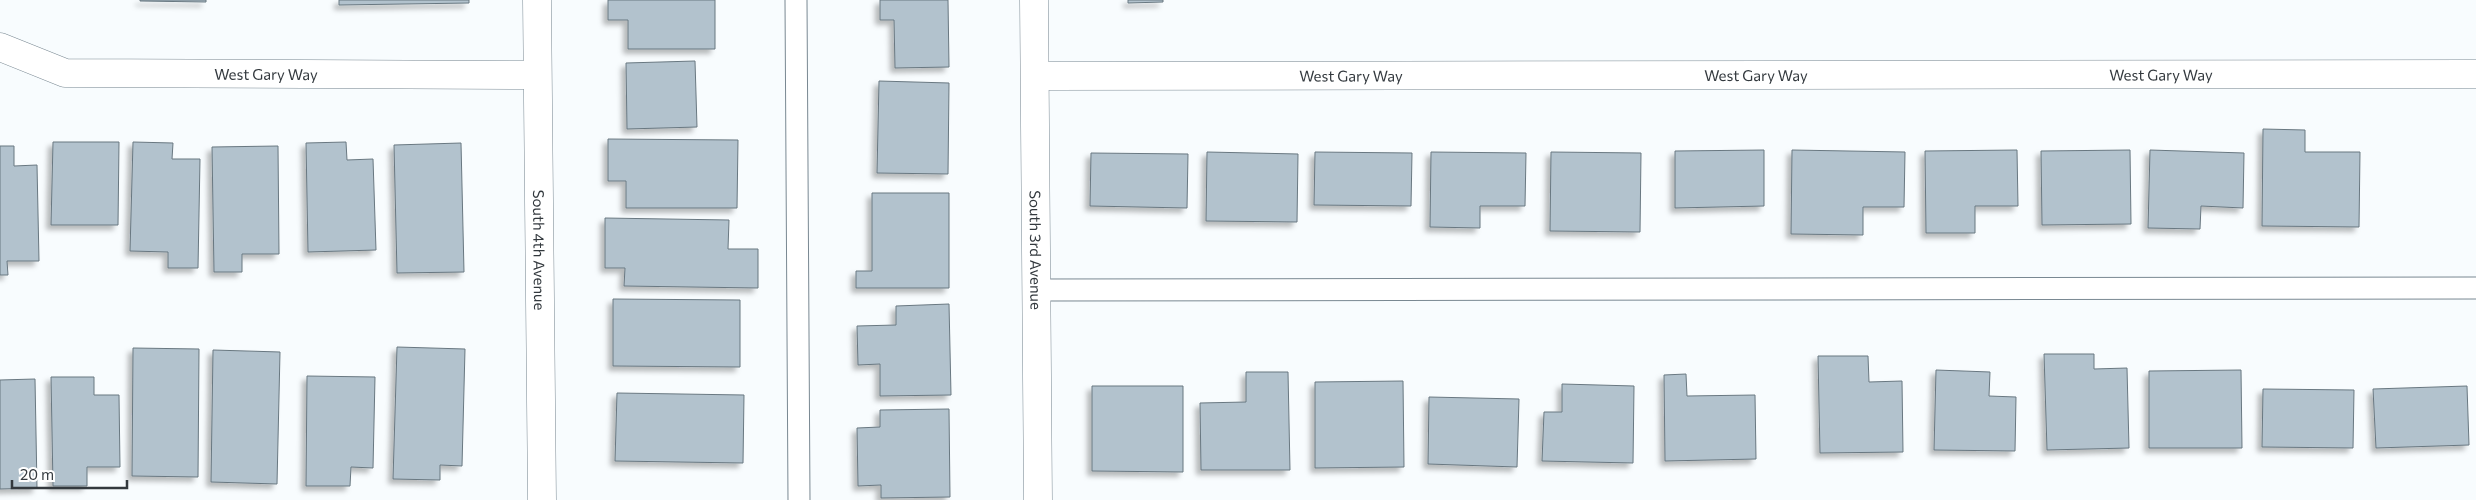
<svg xmlns="http://www.w3.org/2000/svg" width="2476" height="500" viewBox="0 0 2476 500" font-family="Commissioner,sans-serif">
<style>
.building{fill:#b2c2cd;stroke:#697881;filter:url(#shadow)}
.lines{fill:none;stroke-linecap:round;stroke-linejoin:round}
.service-casing{stroke:#798892;stroke-width:23}
.minor-casing{stroke:#798892;stroke-width:29}
.service{stroke:#fff;stroke-width:21}
.minor{stroke:#fff;stroke-width:28}
.labels{text-anchor:middle;dominant-baseline:central;stroke-width:4.5;stroke-linejoin:round;paint-order:stroke}
.street-label{font-size:15px;fill:#33393e;stroke:#fff}
</style>
<defs>
<filter id="shadow"><feDropShadow dx="-4.5" dy="4.5" stdDeviation="2.5" flood-color="#0004"/></filter>
</defs>
<rect width="100%" height="100%" fill="#f8fcfe"/>
<g class="building">
<path d="M 140,0 L 206,0 L 206,2 L 140,1 Z"/>
<path d="M 339,0 L 469,0 L 469,3 L 339,5 Z"/>
<path d="M 608,0 L 715,0 L 715,49 L 628,49 L 628,20 L 608,20 Z"/>
<path d="M 880,0 L 948,0 L 949,67 L 895,68 L 894,20 L 880,20 Z"/>
<path d="M 1128,0 L 1163,0 L 1163,2 L 1128,3 Z"/>
<path d="M 695,61 L 697,127 L 627,129 L 626,63 Z"/>
<path d="M 879,81 L 949,83 L 948,174 L 877,173 Z"/>
<path d="M 2263,129 L 2305,130 L 2305,152 L 2360,152 L 2359,227 L 2262,226 Z"/>
<path d="M 608,139 L 738,140 L 737,208 L 626,208 L 626,181 L 608,181 Z"/>
<path d="M 53,142 L 119,142 L 118,225 L 51,225 Z"/>
<path d="M 133,142 L 173,143 L 172,159 L 200,159 L 198,268 L 168,268 L 168,252 L 130,251 Z"/>
<path d="M 346,142 L 347,160 L 373,159 L 376,250 L 308,252 L 306,143 Z"/>
<path d="M 461,143 L 464,272 L 397,273 L 394,145 Z"/>
<path d="M 0,146 L 14,146 L 14,166 L 37,165 L 39,261 L 7,261 L 8,275 L 0,275 Z"/>
<path d="M 278,146 L 279,254 L 242,254 L 242,272 L 214,272 L 212,147 Z"/>
<path d="M 1764,150 L 1764,206 L 1675,208 L 1675,151 Z"/>
<path d="M 1792,150 L 1905,152 L 1904,207 L 1863,207 L 1863,235 L 1791,234 Z"/>
<path d="M 2017,150 L 2018,206 L 1975,206 L 1975,233 L 1926,233 L 1925,151 Z"/>
<path d="M 2130,150 L 2131,224 L 2042,225 L 2041,151 Z"/>
<path d="M 2150,150 L 2244,153 L 2243,208 L 2201,206 L 2200,229 L 2148,228 Z"/>
<path d="M 1207,152 L 1298,154 L 1297,222 L 1206,221 Z"/>
<path d="M 1315,152 L 1412,153 L 1411,206 L 1314,205 Z"/>
<path d="M 1431,152 L 1526,153 L 1525,206 L 1480,206 L 1480,228 L 1430,227 Z"/>
<path d="M 1551,152 L 1641,153 L 1640,232 L 1550,231 Z"/>
<path d="M 1091,153 L 1188,154 L 1187,208 L 1090,206 Z"/>
<path d="M 872,193 L 949,193 L 949,288 L 856,288 L 856,271 L 872,271 Z"/>
<path d="M 605,218 L 729,220 L 728,249 L 758,249 L 758,288 L 624,286 L 625,268 L 605,268 Z"/>
<path d="M 613,299 L 740,300 L 740,367 L 613,366 Z"/>
<path d="M 949,304 L 951,395 L 880,396 L 880,364 L 858,365 L 857,326 L 896,325 L 896,306 Z"/>
<path d="M 397,347 L 465,349 L 462,466 L 440,465 L 440,480 L 393,479 Z"/>
<path d="M 133,348 L 199,349 L 198,477 L 132,476 Z"/>
<path d="M 213,350 L 280,352 L 277,484 L 211,482 Z"/>
<path d="M 2044,354 L 2094,354 L 2094,369 L 2127,368 L 2129,448 L 2047,450 Z"/>
<path d="M 1818,356 L 1868,356 L 1869,382 L 1902,381 L 1903,452 L 1820,453 Z"/>
<path d="M 1936,370 L 1990,372 L 1989,396 L 2016,397 L 2015,451 L 1934,450 Z"/>
<path d="M 2241,370 L 2242,448 L 2149,448 L 2149,371 Z"/>
<path d="M 1246,372 L 1288,372 L 1290,470 L 1201,470 L 1200,403 L 1246,402 Z"/>
<path d="M 1686,374 L 1687,396 L 1755,395 L 1756,459 L 1665,461 L 1664,375 Z"/>
<path d="M 307,376 L 375,377 L 373,468 L 351,467 L 350,486 L 306,486 Z"/>
<path d="M 51,377 L 94,377 L 94,395 L 119,395 L 120,467 L 87,467 L 87,486 L 53,486 Z"/>
<path d="M 35,379 L 37,488 L 0,489 L 0,380 Z"/>
<path d="M 1403,381 L 1404,467 L 1315,468 L 1315,382 Z"/>
<path d="M 1562,384 L 1634,386 L 1633,463 L 1542,461 L 1544,412 L 1562,412 Z"/>
<path d="M 1092,386 L 1183,386 L 1183,472 L 1092,471 Z"/>
<path d="M 2467,386 L 2469,445 L 2376,448 L 2373,389 Z"/>
<path d="M 2263,389 L 2354,390 L 2353,448 L 2262,447 Z"/>
<path d="M 617,393 L 744,395 L 743,463 L 615,461 Z"/>
<path d="M 1429,397 L 1519,399 L 1517,467 L 1428,464 Z"/>
<path d="M 949,409 L 950,497 L 881,498 L 881,485 L 858,486 L 857,428 L 880,427 L 880,410 Z"/>
</g>
<g class="lines">
<g class="service-casing">
<g id="service">
<path d="M 796,0 L 799,500"/>
<path d="M 1037,290 L 2476,288"/>
</g>
</g>
<g class="minor-casing">
<g id="minor">
<path id="s1" d="M 537,0 L 542,500"/>
<path id="s2" d="M 1034,0 L 1038,500"/>
<path id="s3" d="M 0,47 L 65,73 L 536,75"/>
<path id="s4" d="M 1036,76 L 2476,74"/>
</g>
</g>
<use href="#service" class="service"/>
<use href="#minor" class="minor"/>
</g>
<g class="labels">
<g class="street-label">
<text stroke="none"><textPath href="#s3" startOffset="271">West Gary Way</textPath></text>
<text stroke="none"><textPath href="#s4" startOffset="315">West Gary Way</textPath></text>
<text stroke="none"><textPath href="#s4" startOffset="720">West Gary Way</textPath></text>
<text stroke="none"><textPath href="#s4" startOffset="1125">West Gary Way</textPath></text>
<text stroke="none"><textPath href="#s1" startOffset="250">South 4th Avenue</textPath></text>
<text stroke="none"><textPath href="#s2" startOffset="250">South 3rd Avenue</textPath></text>
</g>
</g>
<path d="M12 480v8h115v-8" fill="none" stroke="#33393e" stroke-width="2.5"/>
<text x="20" y="480" font-size="15" fill="#33393e" stroke="#ffffff" stroke-width="4" paint-order="stroke">20 m</text>
</svg>
